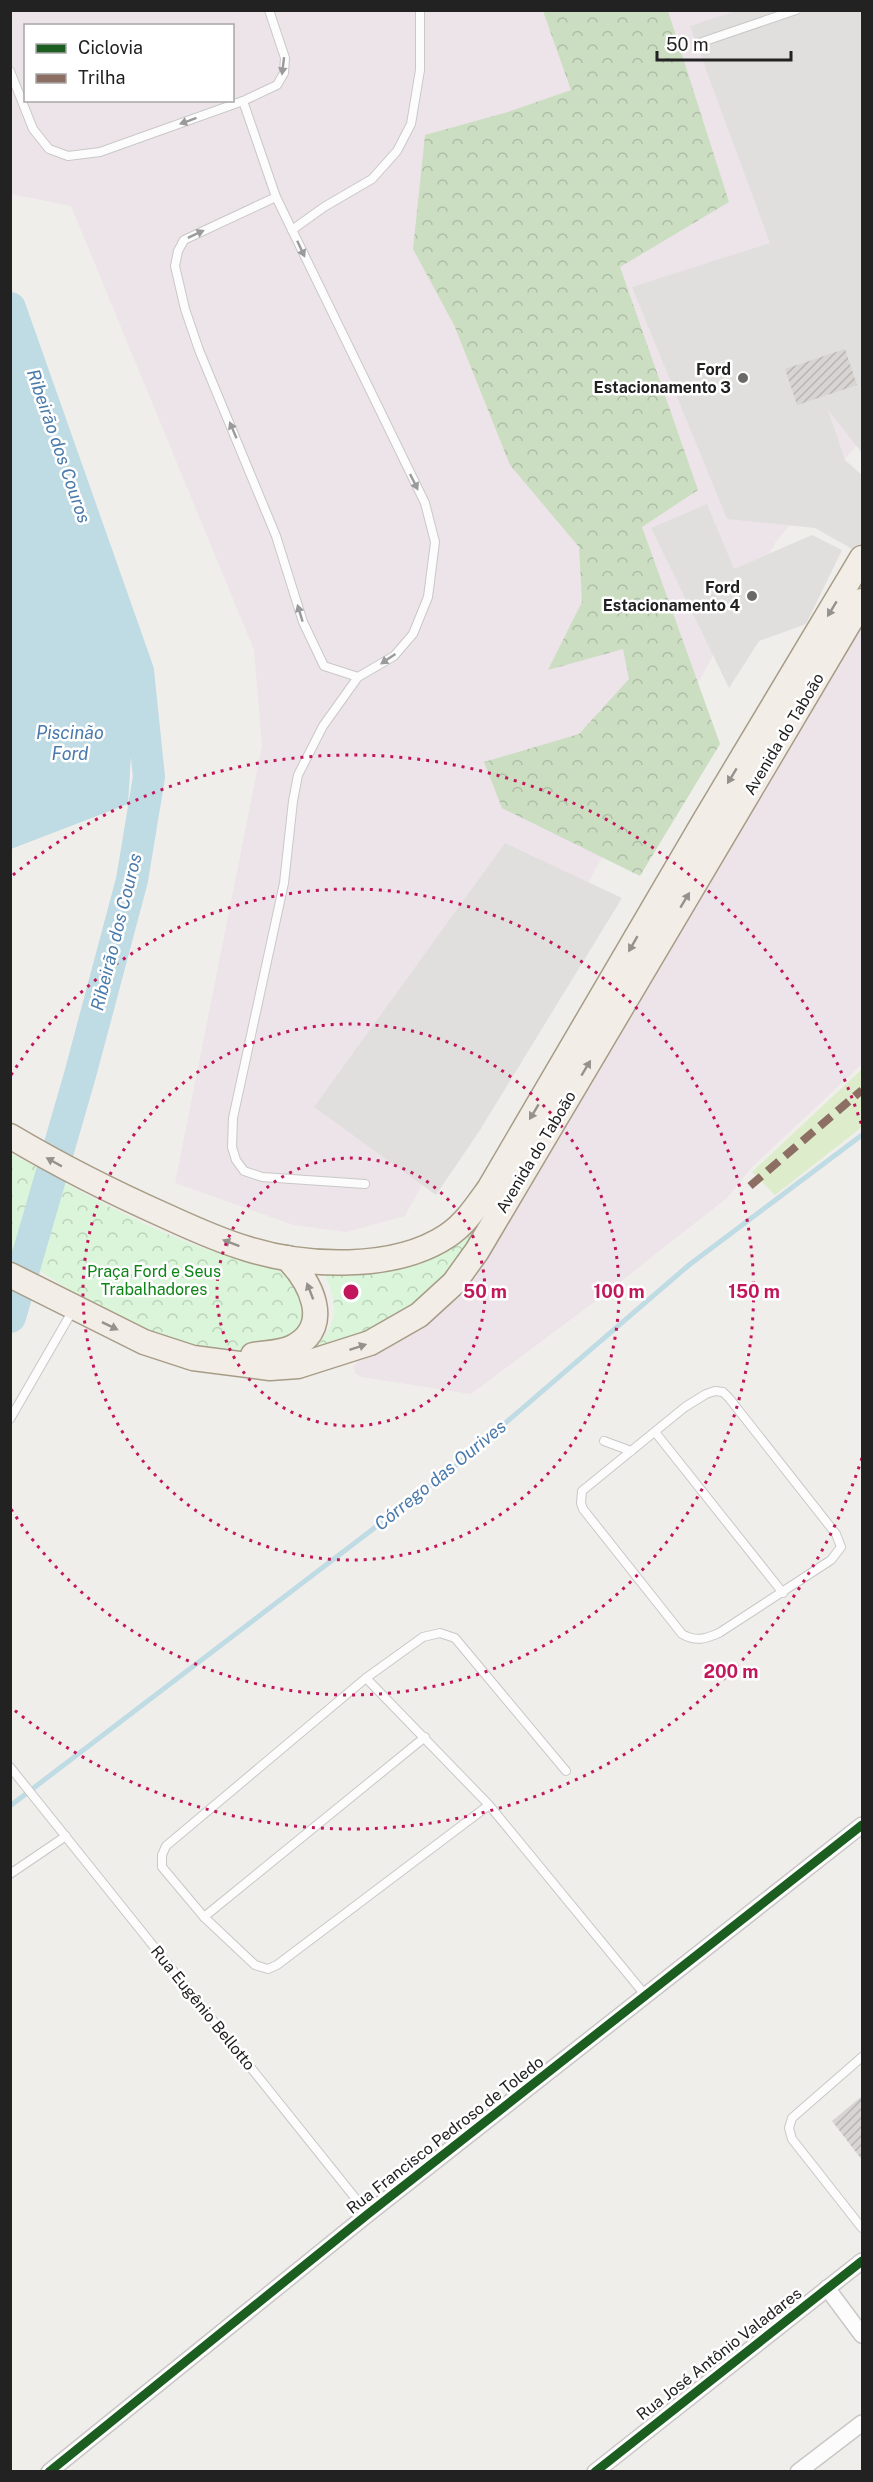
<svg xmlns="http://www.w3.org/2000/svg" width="873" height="2482" viewBox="0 0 873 2482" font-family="'Public Sans',sans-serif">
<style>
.industrial{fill:#ede4e9;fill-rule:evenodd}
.grass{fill:#ddeccb}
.forest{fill:url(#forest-crowns)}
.park{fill:url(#park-crowns)}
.parking{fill:#e0dfde}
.water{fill:#bfdbe3}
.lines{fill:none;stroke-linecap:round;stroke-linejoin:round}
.stream{stroke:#bfdbe3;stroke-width:5}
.river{stroke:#bfdbe3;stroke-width:32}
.building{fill:url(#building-hatch)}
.lane-casing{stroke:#c9c8c7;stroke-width:10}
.street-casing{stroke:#c9c8c7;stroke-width:18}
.primary-casing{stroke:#a79c86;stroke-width:27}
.lane{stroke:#fdfcfc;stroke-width:8}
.street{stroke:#fdfcfc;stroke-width:15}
.primary{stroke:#f3ede7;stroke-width:24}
.quiet{stroke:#8d6e63;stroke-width:8;stroke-dasharray:15 8;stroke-linecap:butt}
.cycleway-casing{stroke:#fff;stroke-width:13}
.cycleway{stroke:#1b5e20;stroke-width:9}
.oneway{fill:#9a9a9a}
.oneway2{fill:#95928e}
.ring{fill:none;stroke:#c2185b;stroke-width:3;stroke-dasharray:3 6}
.poi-dot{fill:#6a6968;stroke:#fff;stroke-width:2}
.labels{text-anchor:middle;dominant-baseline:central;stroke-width:5;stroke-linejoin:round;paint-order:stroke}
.poi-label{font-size:16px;font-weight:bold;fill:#222;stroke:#fff;text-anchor:end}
.street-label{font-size:16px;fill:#222;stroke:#fff}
.park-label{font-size:16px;fill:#0c8416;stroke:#fff}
.water-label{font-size:18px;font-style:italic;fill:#4a7aab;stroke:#fff}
.centre{fill:#c2185b;stroke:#fff;stroke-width:3}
.ring-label{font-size:18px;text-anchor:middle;font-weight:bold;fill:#c2185b;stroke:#fff;stroke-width:5;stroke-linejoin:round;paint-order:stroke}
</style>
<defs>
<pattern id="forest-crowns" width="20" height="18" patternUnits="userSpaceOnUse" patternTransform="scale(1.5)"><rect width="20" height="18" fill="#cbdec1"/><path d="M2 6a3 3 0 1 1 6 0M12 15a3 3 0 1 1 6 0" fill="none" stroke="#aebea6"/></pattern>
<pattern id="park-crowns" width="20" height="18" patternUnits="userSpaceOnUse" patternTransform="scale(1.5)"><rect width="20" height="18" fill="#daf5da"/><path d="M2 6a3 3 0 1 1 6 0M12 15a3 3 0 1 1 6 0" fill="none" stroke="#bbd2bb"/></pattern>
<pattern id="building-hatch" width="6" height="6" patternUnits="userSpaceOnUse" patternTransform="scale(1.5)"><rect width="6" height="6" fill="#d7d4d2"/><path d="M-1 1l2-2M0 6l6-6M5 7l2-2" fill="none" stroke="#b8b6b4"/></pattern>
</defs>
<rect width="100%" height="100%" fill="#f0eeeb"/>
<g class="industrial">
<path d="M 10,11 L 862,11 L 862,439 L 775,543 L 405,1216 L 346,1232 L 293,1225 L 175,1183 L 262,746 L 254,650 L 71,206 L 11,194 ZM 26,26 L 232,26 L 232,100 L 26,100 Z"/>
<path d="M 862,609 L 862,1064 L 752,1167 L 727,1198 L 601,1297 L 471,1394 L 361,1377 L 355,1373 L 353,1368 L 356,1363 L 418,1328 L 444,1309 L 476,1277 Z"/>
</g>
<path class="grass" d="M 862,1069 L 862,1127 L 775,1195 L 752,1172 Z"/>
<path class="forest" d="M 543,11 L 668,11 L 729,202 L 620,267 L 698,490 L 642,527 L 720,744 L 640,876 L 502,808 L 484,762 L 579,734 L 629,679 L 623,649 L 548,670 L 582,602 L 579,547 L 510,465 L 454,325 L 413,249 L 425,135 L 508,112 L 571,90 Z"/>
<g class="park">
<path d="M 10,1153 C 73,1187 136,1224 203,1248 C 229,1258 266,1262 290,1277 C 304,1286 303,1308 305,1323 C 222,1401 87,1299 11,1253 Z"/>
<path d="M 487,1220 L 459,1264 L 417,1307 L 331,1349 L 315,1347 C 342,1321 337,1298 321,1267 L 443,1247 Z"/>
</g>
<g class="parking">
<path d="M 736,11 L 862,11 L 862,453 L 828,410 L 845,460 L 862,475 L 861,554 L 815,528 L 727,519 L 632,287 L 770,243 L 690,26 Z"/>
<path d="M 707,504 L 734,569 L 812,535 L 842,550 L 806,624 L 759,641 L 729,688 L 651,528 Z"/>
<path d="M 505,843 L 622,898 L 480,1130 L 436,1195 L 314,1107 Z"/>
</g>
<path class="water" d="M 10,356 L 80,540 L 120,657 L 132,739 L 128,804 L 11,849 Z"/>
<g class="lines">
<path class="stream" d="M 10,1806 L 453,1468 L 689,1265 L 862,1135"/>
<path class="river" d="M 10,308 L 138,671 L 149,777 L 132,880 L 80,1075 L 10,1317"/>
</g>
<g class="building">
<path d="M 845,349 L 857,385 L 797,405 L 785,369 Z"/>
<path d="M 862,2096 L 862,2160 L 832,2121 Z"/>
</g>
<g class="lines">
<g class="lane-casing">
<g id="lane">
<path d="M 702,42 L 796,10"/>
<path d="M 10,71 L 33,129 L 49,149 L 68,156 L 100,152 L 243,101 L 277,85 L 284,73 L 285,58 L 269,10"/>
<path d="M 243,101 L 276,197 L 425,503 L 435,542 L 428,597 L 413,634 L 394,656 L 358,677 L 323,726 L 298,775 L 293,801 L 284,883 L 233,1118 L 232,1147 L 236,1160 L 244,1171 L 262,1177 L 365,1184"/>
<path d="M 276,197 L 184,240 L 178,251 L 175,266 L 185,309 L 199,350 L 276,536 L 303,622 L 324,666 L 358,677"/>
<path d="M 292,230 L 324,207 L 372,179 L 397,151 L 411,124 L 420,70 L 420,10"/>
<path d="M 715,1391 L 723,1392 L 729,1398 L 836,1534 L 841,1547 L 831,1560 L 719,1633 C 705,1639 696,1642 682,1634 L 583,1509 L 581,1503 L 582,1491 L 685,1407 L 706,1394 Z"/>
<path d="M 10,1419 L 73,1310"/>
<path d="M 655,1432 L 783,1593"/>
<path d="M 604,1441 L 631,1451"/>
<path d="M 366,1678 L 423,1637 L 440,1633 L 455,1638 L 566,1771"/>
<path d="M 10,1767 L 368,2214"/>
<path d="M 489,1805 L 277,1965 L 268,1969 L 255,1965 L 204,1917 L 162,1867 L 162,1855 L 166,1846 L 366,1678 L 489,1805 L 646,1996"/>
<path d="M 10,1874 L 66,1836"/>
<path d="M 204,1917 L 425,1737"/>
<path d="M 862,2057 L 792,2118 L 789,2128 L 792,2139 L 862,2228"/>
</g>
</g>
<g class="street-casing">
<g id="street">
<path d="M 827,2288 L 862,2335"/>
<path d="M 49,2472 L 368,2214 L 862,1825"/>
<path d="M 595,2472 L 862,2261"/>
<path d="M 798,2472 L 862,2423"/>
</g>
</g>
<g class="primary-casing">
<g id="primary">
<path d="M 10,1136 C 62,1167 114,1193 168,1217 C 194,1229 221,1241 248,1249 C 306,1267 394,1271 447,1236 C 465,1224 476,1207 489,1189 L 705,820 L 862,558"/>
<path d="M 10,1275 L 144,1342 L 193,1358 L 270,1368 L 298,1366 L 370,1343 L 419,1315 L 454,1283 L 477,1251 L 862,601"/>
<path d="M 253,1355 C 266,1353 284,1353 295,1346 C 333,1325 310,1281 287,1258"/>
</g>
</g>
<use href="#lane" class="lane"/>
<use href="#street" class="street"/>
<use href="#primary" class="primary"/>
<path class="quiet" d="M 750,1186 L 862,1090"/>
<g class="cycleway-casing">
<g id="cycleway">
<path d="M 49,2472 L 368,2214 L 862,1825"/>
<path d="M 595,2472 L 862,2261"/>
</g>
</g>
<use href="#cycleway" class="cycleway"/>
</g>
<defs><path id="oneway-solid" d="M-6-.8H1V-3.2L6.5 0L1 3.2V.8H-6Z" transform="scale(1.5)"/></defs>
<g class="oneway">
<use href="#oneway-solid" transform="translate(283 66) rotate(97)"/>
<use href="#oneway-solid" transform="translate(188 121) rotate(160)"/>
<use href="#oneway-solid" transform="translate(196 234) rotate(-25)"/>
<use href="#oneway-solid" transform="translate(301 249) rotate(65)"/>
<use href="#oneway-solid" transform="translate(233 430) rotate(-113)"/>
<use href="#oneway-solid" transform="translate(414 482) rotate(64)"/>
<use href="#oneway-solid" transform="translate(300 613) rotate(-107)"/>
<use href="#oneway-solid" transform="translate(388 659) rotate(146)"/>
</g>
<g class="oneway2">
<use href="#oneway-solid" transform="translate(832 609) rotate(121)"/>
<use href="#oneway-solid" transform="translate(732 776) rotate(121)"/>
<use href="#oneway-solid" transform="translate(685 900) rotate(-59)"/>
<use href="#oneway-solid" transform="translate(633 944) rotate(120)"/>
<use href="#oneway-solid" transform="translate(586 1068) rotate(-59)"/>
<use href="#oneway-solid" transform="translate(534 1112) rotate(121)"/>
<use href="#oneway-solid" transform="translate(54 1162) rotate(-151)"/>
<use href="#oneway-solid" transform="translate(231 1243) rotate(-159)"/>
<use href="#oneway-solid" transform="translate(310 1291) rotate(-111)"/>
<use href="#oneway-solid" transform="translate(110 1326) rotate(26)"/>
<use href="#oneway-solid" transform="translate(358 1347) rotate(-18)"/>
</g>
<g class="ring">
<circle cx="351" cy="1292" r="134"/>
<circle cx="351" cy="1292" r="268"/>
<path d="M11 1075A403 403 0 1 1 11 1509"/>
<path d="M862 1458A537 537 0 0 1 13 1709M13 875A537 537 0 0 1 862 1126"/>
</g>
<g class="poi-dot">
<circle cx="743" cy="378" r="6"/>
<circle cx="752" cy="596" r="6"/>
</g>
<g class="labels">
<g class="poi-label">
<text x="731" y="369">Ford<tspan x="731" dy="18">Estacionamento 3</tspan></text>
<text x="740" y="587">Ford<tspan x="740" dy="18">Estacionamento 4</tspan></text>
</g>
<g class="street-label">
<text transform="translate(784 734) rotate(-59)">Avenida do Taboão</text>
<text transform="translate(536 1152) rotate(-59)">Avenida do Taboão</text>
<text transform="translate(203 2008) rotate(51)">Rua Eugênio Bellotto</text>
<text transform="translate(445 2135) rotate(-38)">Rua Francisco Pedroso de Toledo</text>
<text transform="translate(719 2354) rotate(-38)">Rua José Antônio Valadares</text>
</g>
<g class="park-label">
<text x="154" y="1271">Praça Ford e Seus<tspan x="154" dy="18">Trabalhadores</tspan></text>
</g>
<g class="water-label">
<text transform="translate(59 446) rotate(71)">Ribeirão dos Couros</text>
<text x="70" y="732">Piscinão<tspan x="70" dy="21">Ford</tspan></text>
<text transform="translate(116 932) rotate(-76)">Ribeirão dos Couros</text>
<text transform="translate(440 1475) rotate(-39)">Córrego das Ourives</text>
</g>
</g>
<circle cx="351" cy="1292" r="9" class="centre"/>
<g class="ring-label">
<text x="485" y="1298">50 m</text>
<text x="619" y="1298">100 m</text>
<text x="754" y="1298">150 m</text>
<text x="731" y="1678">200 m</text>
</g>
<rect width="873" height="2482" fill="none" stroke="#222222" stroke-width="24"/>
<rect x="24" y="24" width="210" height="78" fill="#ffffff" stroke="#a7a7a7" stroke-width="1.5"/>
<rect x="36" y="44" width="30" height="9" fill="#1b5e20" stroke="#a7a7a7" stroke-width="1.5"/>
<text x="78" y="54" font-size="18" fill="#222222">Ciclovia</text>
<rect x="36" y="74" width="30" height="9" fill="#8d6e63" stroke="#a7a7a7" stroke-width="1.5"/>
<text x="78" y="84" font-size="18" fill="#222222">Trilha</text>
<path d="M657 51v9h134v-9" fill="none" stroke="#222222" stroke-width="3"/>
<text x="666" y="51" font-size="18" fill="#222222" stroke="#ffffff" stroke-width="4.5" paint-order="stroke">50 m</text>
</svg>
